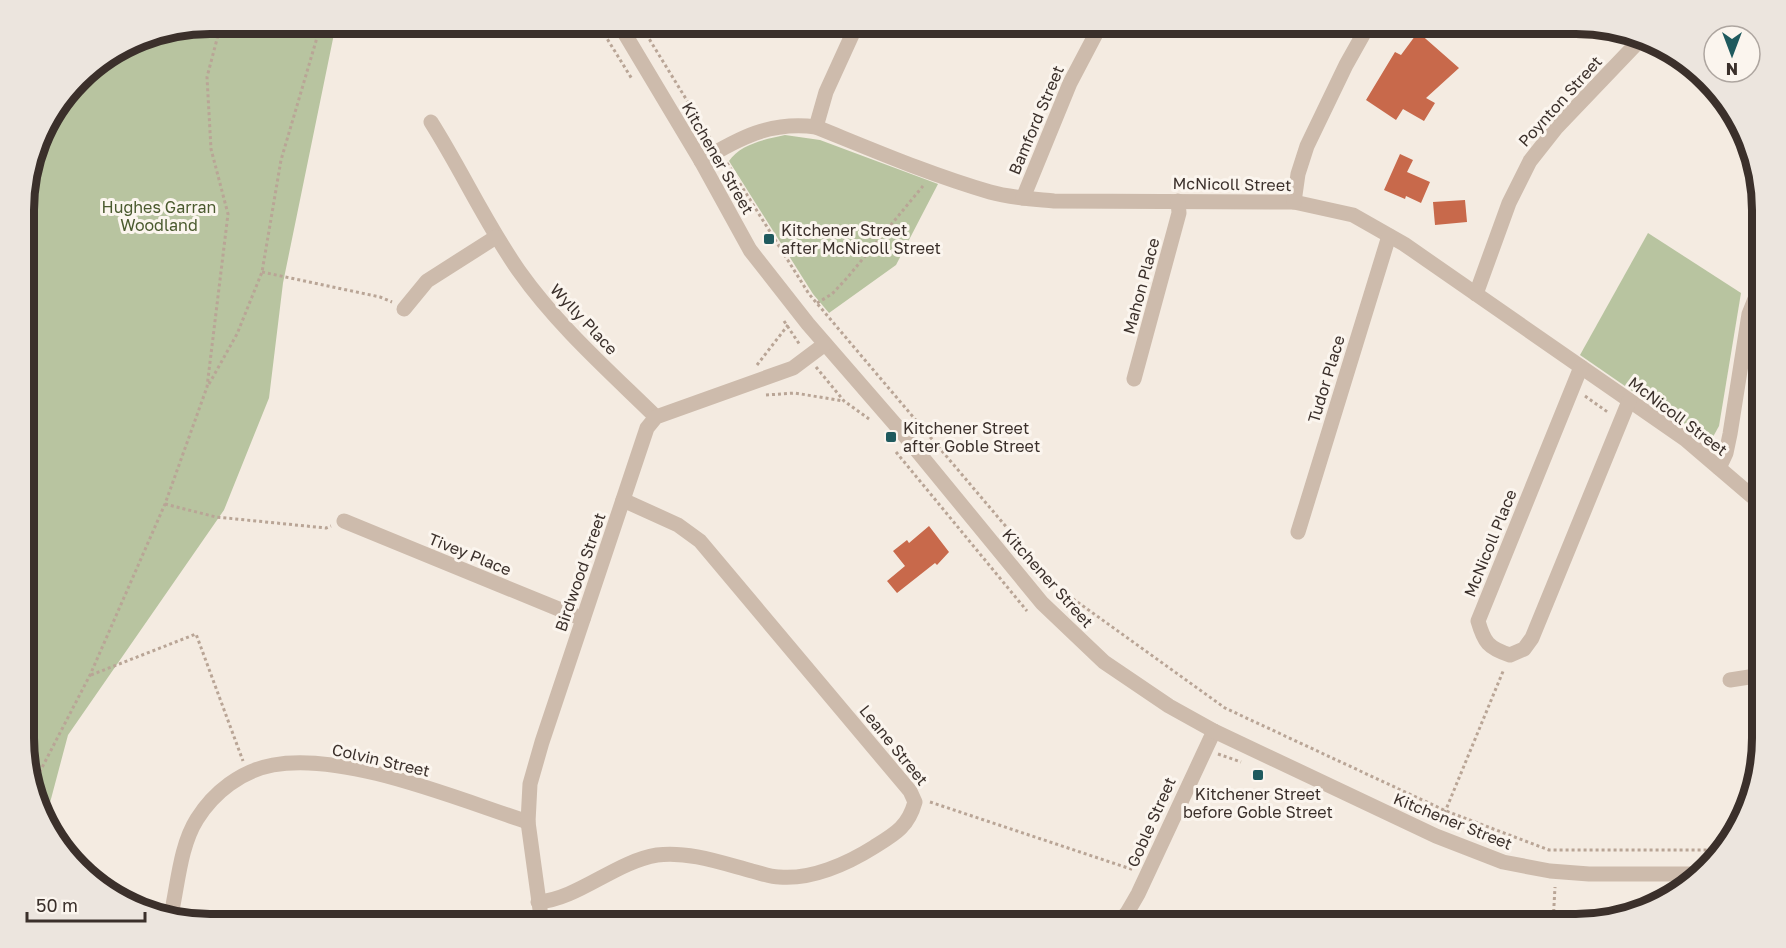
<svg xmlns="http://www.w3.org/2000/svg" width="1786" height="948" viewBox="0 0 1786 948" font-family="'Golos Text',sans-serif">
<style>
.green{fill:#b8c4a0}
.building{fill:#c8694b}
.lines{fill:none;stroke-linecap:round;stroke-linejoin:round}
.path{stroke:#b9a596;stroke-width:3;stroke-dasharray:3 3;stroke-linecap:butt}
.minor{stroke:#cdbbac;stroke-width:15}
.tertiary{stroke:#cdbbac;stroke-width:15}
.poi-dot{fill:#1f5a5e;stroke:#fbf5ee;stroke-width:2}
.labels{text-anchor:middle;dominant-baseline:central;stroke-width:6;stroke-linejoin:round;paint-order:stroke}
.street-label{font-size:16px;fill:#3b302b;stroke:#fbf5ee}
.park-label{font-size:16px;fill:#4a5a2e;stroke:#fbf5ee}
.poi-label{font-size:16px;fill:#3b302b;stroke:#fbf5ee;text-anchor:start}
.rim{fill:none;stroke:#3b302b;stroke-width:8}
</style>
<rect width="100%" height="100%" fill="#f4ebe1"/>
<g class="green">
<path d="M 210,24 L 341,24 L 335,29 L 283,283 L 269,398 L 224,510 L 68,735 L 47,814 L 26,762 L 24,198 L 43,128 L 87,70 L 139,38 Z"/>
<path d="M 785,135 L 820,140 L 938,184 L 896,265 L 829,313 L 813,294 L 729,161 C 740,144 766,139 785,135 Z"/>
<path d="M 1648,233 L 1741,293 L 1719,426 L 1709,444 L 1580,355 Z"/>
</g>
<g class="building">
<path d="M 1418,32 L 1459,68 L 1426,98 L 1435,103 L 1424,121 L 1403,109 L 1396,120 L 1366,100 L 1395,52 L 1401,55 Z"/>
<path d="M 1400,154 L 1413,160 L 1407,172 L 1430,182 L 1421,203 L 1406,196 L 1405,199 L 1384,190 Z"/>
<path d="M 1465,200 L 1467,222 L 1435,225 L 1433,202 Z"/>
<path d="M 929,526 L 949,552 L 937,565 L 935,563 L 897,593 L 887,581 L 905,566 L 893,551 L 907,540 L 909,543 Z"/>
</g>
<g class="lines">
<g class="path">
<path d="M 268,24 L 318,29 L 324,24"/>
<path d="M 598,24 L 632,79"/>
<path d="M 640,24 L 710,138"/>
<path d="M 727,163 L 809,294 L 1058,588 L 1225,708 L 1446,811 L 1549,850 L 1717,850"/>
<path d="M 262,272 L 380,297 L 392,302"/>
<path d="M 817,303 L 832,294 L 847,278 L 923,186"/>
<path d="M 784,321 L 800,345"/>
<path d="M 757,365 L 788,325"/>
<path d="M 816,367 L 844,401 L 869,419"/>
<path d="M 209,384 L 237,334 L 262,272 L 281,160 L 321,24"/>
<path d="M 766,395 L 795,393 L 843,401"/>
<path d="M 1585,396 L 1609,413"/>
<path d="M 896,452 L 1027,611"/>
<path d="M 165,504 L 216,517 L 326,528 L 331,526"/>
<path d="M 91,675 L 196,634 L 243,761"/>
<path d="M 1218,754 L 1241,762"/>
<path d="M 34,783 L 90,675 L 165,504 L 207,387 L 228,214 L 211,149 L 207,77 L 221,24"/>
<path d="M 930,802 L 1134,870"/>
<path d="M 1440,824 L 1504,669"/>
<path d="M 1553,924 L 1555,887"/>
</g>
<g class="minor">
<path d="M 431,122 C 462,171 486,224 519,271 C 558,326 608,370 656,417"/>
<path d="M 816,127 L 826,92 L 857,24"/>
<path d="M 701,161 C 739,138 770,121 816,127 C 873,150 931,175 990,192 C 1011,198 1033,199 1054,201 L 1294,202 L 1353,215 L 1404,244 L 1685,439 L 1761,504"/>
<path d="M 1023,198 L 1070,83 L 1101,24"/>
<path d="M 1294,202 L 1298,174 L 1307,146 L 1346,65 L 1369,24"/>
<path d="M 1476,294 L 1509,203 L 1530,161 L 1556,128 L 1641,39"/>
<path d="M 404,309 L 427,281 L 496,237"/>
<path d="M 1581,367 L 1478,621 C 1484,642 1488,648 1510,655 L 1524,649 L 1532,638 L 1629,401"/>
<path d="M 1134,379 L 1179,213 L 1178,201"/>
<path d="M 1719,468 L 1726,453 L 1730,434 L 1749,314 L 1761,284"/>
<path d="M 344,521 L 583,619"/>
<path d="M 1298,532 L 1389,236"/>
<path d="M 1730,680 L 1762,675"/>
<path d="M 538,902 C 578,899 615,862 657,855 C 689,851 722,863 752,871 C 761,873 770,877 779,877 C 811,880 847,864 874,847 C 895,834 908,827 915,802 L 910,791 L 700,541 L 678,525 L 623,500"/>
<path d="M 1127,913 L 1144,924"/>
<path d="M 171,915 C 178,884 180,846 197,819 C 214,792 241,771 273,765 C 346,752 457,799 528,822"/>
<path d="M 1116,924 L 1127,913 L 1138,894 L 1214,731"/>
</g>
<g class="tertiary">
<path d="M 619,24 L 701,161 L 750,250 L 808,324 L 900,430 L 1042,603 L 1104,662 L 1169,706 L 1214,731 L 1436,836 L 1503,862 L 1550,871 L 1589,874 L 1696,874"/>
<path d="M 542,924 L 528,822 L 530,784 L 542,742 L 647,428 L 656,417 L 793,368 L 825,344"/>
</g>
</g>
<g class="poi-dot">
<rect x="763" y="233" width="12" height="12" rx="3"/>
<rect x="885" y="431" width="12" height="12" rx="3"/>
<rect x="1252" y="769" width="12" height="12" rx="3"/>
</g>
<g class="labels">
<g class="street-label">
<text transform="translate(1560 101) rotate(-48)">Poynton Street</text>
<text transform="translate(1036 120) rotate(-67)">Bamford Street</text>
<text transform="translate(718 158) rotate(60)">Kitchener Street</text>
<text transform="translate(1232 184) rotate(1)">McNicoll Street</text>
<text transform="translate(1141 286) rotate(-75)">Mahon Place</text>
<text transform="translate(584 319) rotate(47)">Wylly Place</text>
<text transform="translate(1326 379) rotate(-73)">Tudor Place</text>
<text transform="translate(1678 416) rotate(37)">McNicoll Street</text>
<text transform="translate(1490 543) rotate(-68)">McNicoll Place</text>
<text transform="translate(470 554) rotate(22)">Tivey Place</text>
<text transform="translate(580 572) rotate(-71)">Birdwood Street</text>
<text transform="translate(1048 578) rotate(48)">Kitchener Street</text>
<text transform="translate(894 745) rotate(51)">Leane Street</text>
<text transform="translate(381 760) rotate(13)">Colvin Street</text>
<text transform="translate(1453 821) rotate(22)">Kitchener Street</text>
<text transform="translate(1151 822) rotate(-66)">Goble Street</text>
</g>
<g class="park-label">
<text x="159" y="207">Hughes Garran<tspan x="159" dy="18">Woodland</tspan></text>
</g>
<g class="poi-label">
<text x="781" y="230">Kitchener Street<tspan x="781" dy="18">after McNicoll Street</tspan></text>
<text x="903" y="428">Kitchener Street<tspan x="903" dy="18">after Goble Street</tspan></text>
<text x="1258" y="794" text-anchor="middle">Kitchener Street<tspan x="1258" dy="18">before Goble Street</tspan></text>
</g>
</g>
<path d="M0 0H1786V948H0ZM210 34H1576A176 176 0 0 1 1752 210V738A176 176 0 0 1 1576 914H210A176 176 0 0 1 34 738V210A176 176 0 0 1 210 34Z" fill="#ece5de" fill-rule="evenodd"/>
<path class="rim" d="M210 34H1576A176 176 0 0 1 1752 210V738A176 176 0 0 1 1576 914H210A176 176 0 0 1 34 738V210A176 176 0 0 1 210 34Z"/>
<g transform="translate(1732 54) rotate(180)"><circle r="28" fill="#fbf5ee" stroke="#aea6a0" stroke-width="1.5"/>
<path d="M0-4.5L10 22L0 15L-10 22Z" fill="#1f5a5e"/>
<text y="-9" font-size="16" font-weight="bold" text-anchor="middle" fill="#3b302b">N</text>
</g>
<path d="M27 912v9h118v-9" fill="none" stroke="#3b302b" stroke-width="3"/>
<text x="36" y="912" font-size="18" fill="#3b302b" stroke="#fbf5ee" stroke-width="4.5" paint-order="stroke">50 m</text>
</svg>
